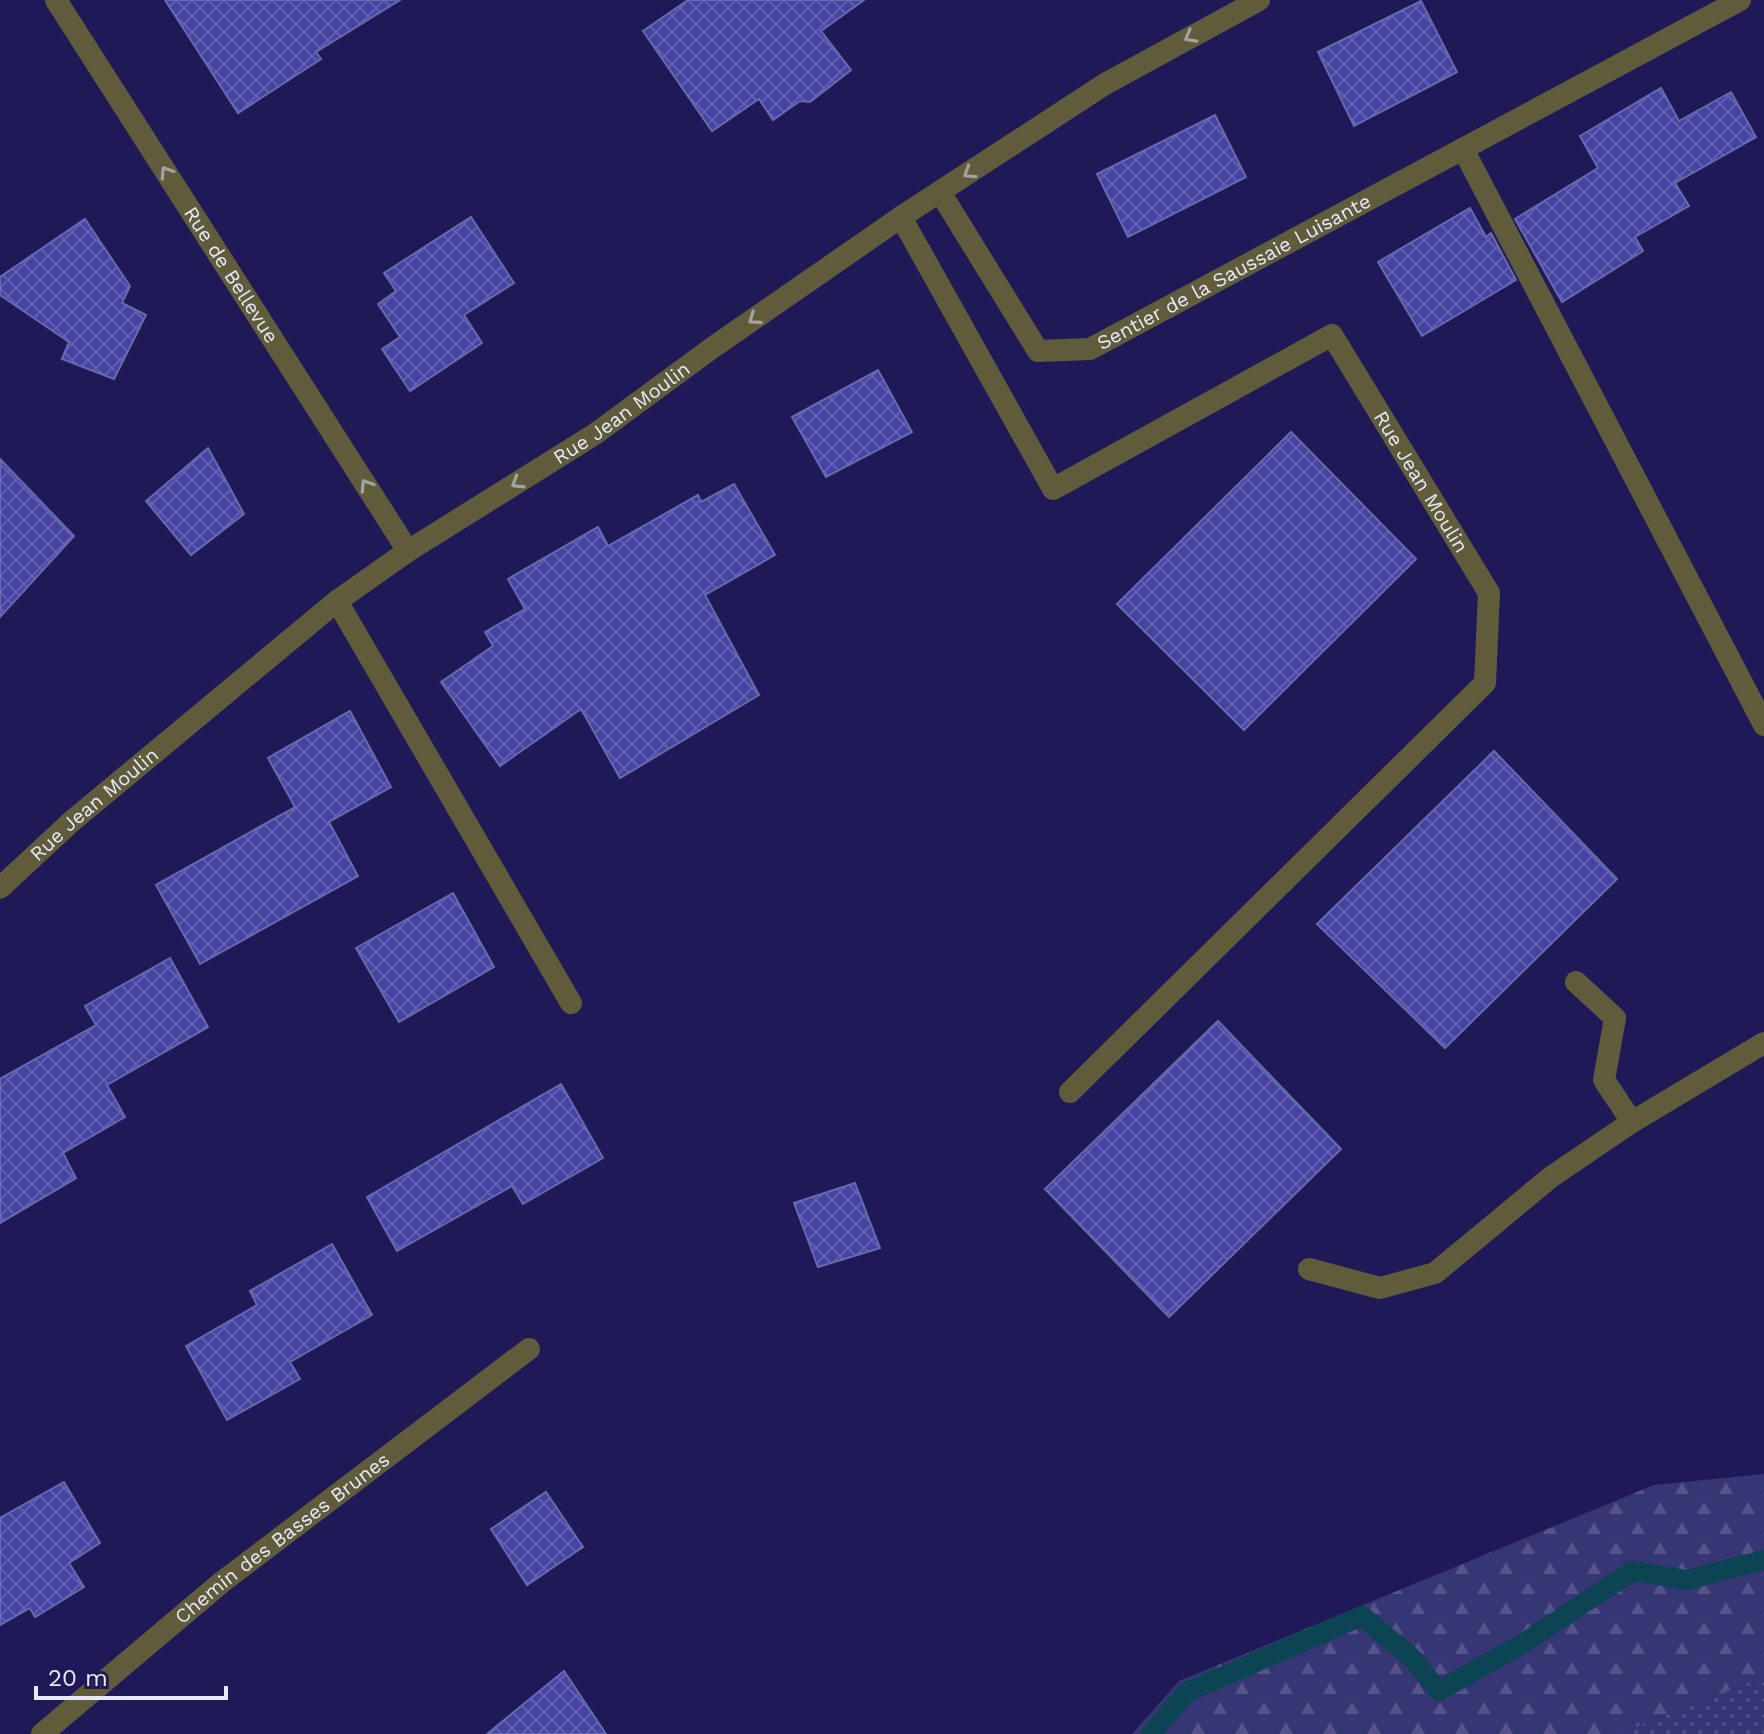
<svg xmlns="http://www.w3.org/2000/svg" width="1764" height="1734" viewBox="0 0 1764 1734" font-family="'Work Sans',sans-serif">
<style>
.green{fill:url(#green-dots)}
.forest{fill:url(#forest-firs)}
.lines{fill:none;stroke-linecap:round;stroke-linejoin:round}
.stream{stroke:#0c4453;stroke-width:20}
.building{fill:url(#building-cross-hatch);stroke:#676aaf;stroke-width:2}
.service{stroke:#605b3b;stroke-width:22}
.minor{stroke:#605b3b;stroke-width:22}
.oneway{stroke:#a4a29a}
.labels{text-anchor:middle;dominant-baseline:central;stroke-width:6;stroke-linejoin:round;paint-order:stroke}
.street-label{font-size:20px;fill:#e7e9f8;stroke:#1f1a57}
</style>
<defs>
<pattern id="green-dots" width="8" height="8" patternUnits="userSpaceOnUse" patternTransform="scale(2)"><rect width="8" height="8" fill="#373675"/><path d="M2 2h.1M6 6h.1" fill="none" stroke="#545389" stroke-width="1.8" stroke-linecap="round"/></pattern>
<pattern id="forest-firs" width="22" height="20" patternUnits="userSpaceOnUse" patternTransform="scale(2)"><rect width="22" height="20" fill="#373675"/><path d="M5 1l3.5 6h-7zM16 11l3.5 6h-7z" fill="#545389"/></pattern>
<pattern id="building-cross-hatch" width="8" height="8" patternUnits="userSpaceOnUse" patternTransform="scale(2)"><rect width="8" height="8" fill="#4642a1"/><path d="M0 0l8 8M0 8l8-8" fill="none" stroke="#615daf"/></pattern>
</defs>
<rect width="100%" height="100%" fill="#1f1a57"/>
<path class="green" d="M 1764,1677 L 1764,1734 L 1618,1734 Z"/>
<path class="forest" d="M 1764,1474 L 1764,1677 L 1618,1734 L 1132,1734 L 1179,1681 L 1654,1485 Z"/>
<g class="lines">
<path class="stream" d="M 1151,1734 L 1187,1692 L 1362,1616 L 1412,1658 L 1439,1691 L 1522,1644 L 1633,1571 L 1687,1580 L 1764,1560"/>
</g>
<g class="building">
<path d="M 165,0 L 400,0 L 316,52 L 321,59 L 238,113 Z"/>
<path d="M 688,0 L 864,0 L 821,31 L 851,70 L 810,102 L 800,101 L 773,120 L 759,99 L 712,131 L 643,31 Z"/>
<path d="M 1421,1 L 1457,72 L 1354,126 L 1318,52 Z"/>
<path d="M 1661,88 L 1679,121 L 1731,92 L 1756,137 L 1675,183 L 1689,206 L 1635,237 L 1643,251 L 1562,302 L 1515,219 L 1598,168 L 1580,136 Z"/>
<path d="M 1215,115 L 1246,177 L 1128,237 L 1097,174 Z"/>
<path d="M 1470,208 L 1486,237 L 1491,233 L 1516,280 L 1422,336 L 1378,262 Z"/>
<path d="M 471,217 L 514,283 L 464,315 L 482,343 L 410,391 L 382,349 L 400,337 L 378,304 L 396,291 L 384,273 Z"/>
<path d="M 85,219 L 130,286 L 122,303 L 146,315 L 114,379 L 62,359 L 69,342 L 0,295 L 0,277 Z"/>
<path d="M 878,370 L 912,432 L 826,477 L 792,417 Z"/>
<path d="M 1291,432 L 1416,559 L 1244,730 L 1117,604 Z"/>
<path d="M 208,448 L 244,514 L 191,555 L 146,501 Z"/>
<path d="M 0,459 L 74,536 L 0,617 Z"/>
<path d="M 734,484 L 775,555 L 705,595 L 759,695 L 620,778 L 581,709 L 500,766 L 441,682 L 493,646 L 485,632 L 525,609 L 508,579 L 598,527 L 608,546 L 698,495 L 701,502 Z"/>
<path d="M 350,711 L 391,787 L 329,822 L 358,876 L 200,964 L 156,885 L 295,807 L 268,758 Z"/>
<path d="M 1494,751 L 1617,879 L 1445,1048 L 1317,924 Z"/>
<path d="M 453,893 L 494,967 L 399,1022 L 356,948 Z"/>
<path d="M 170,958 L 208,1027 L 107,1085 L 125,1117 L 63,1153 L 76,1178 L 0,1223 L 0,1079 L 96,1025 L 85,1006 Z"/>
<path d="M 1218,1021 L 1341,1149 L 1169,1317 L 1045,1189 Z"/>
<path d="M 561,1084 L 603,1158 L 523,1204 L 512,1186 L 397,1251 L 367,1197 Z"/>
<path d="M 855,1183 L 880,1248 L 818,1267 L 794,1203 Z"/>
<path d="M 332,1244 L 372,1315 L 290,1362 L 300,1379 L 227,1420 L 186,1346 L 257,1305 L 250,1291 Z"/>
<path d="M 64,1482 L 100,1543 L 69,1563 L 84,1587 L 35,1617 L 30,1608 L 0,1625 L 0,1518 Z"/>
<path d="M 546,1492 L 583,1547 L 527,1585 L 491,1529 Z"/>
<path d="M 564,1671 L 606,1734 L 487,1734 Z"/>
</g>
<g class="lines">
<g class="service">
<path d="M 1463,149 L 1764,725"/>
<path id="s1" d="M 940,192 L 1038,351 L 1090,349 L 1740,0"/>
<path id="s2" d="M 901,217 L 1053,489 L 1332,335 L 1489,593 L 1485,683 L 1070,1092"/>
<path d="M 337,601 L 571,1003"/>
<path d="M 1576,982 L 1615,1018 L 1604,1080 L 1632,1122"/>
<path d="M 1309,1269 L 1380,1288 L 1435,1273 L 1551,1177 L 1632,1122 L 1764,1043"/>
</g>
<g class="minor">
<path id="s3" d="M 56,0 L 408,551"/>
<path id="s4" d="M 0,888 L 72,821 L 337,601 L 408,551 L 595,434 L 712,348 L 901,217 L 1105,84 L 1259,0"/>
<path id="s5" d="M 42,1734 L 222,1582 L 529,1349"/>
</g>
</g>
<defs><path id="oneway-chevron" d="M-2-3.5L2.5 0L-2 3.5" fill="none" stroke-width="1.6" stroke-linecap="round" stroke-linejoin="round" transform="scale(2)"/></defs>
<g class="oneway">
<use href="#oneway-chevron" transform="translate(1190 37) rotate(151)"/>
<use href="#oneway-chevron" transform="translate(166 172) rotate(-123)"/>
<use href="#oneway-chevron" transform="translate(969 173) rotate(147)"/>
<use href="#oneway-chevron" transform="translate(754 319) rotate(145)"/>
<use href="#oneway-chevron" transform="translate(517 483) rotate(148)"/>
<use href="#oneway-chevron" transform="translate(366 485) rotate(-123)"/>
</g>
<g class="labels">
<g class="street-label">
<text stroke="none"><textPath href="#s1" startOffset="402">Sentier de la Saussaie Luisante</textPath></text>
<text stroke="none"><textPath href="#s3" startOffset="326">Rue de Bellevue</textPath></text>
<text stroke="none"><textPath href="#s4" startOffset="784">Rue Jean Moulin</textPath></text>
<text stroke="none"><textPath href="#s2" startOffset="802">Rue Jean Moulin</textPath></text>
<text stroke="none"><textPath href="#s4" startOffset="126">Rue Jean Moulin</textPath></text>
<text stroke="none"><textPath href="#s5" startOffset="310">Chemin des Basses Brunes</textPath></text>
</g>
</g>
<path d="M36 1686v12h190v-12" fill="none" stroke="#e7e9f8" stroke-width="4"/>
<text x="48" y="1686" font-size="24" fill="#e7e9f8" stroke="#1f1a57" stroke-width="6" paint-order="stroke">20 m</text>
</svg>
